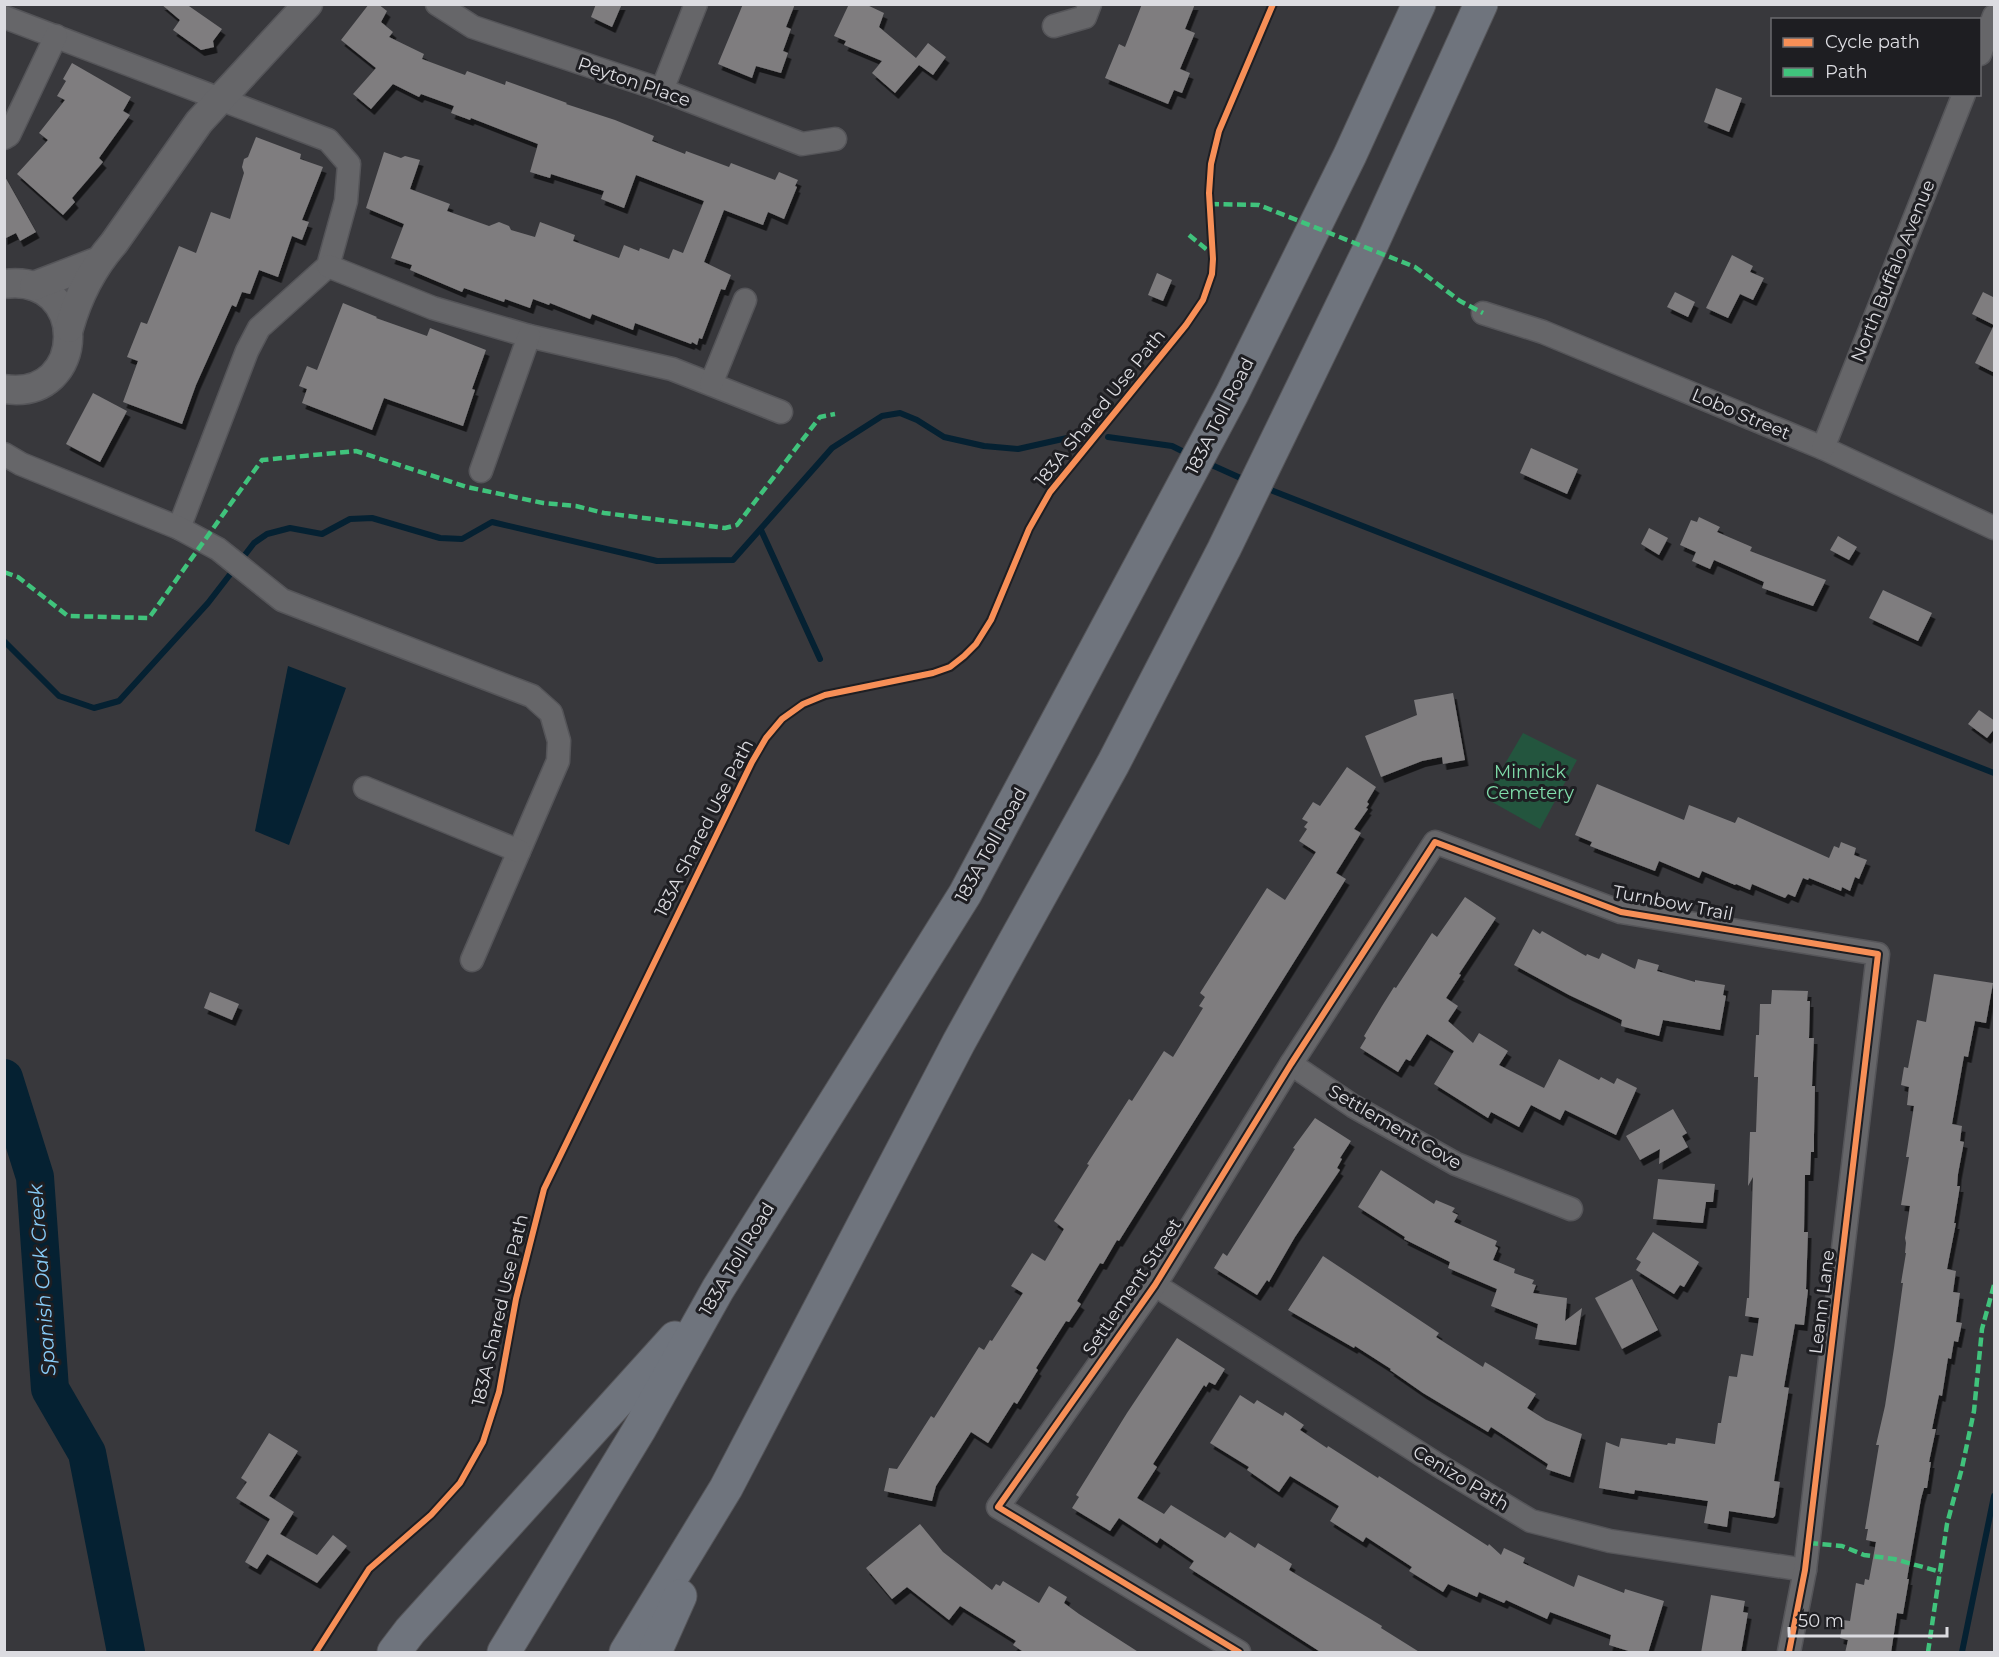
<svg xmlns="http://www.w3.org/2000/svg" width="1999" height="1657" viewBox="0 0 1999 1657" font-family="Montserrat,sans-serif">
<style>
.green{fill:#23553e}
.water{fill:#052132}
.lines{fill:none;stroke-linecap:round;stroke-linejoin:round}
.stream{stroke:#052132;stroke-width:6}
.river{stroke:#052132;stroke-width:38}
.building{fill:#7f7d7f;filter:url(#shadow)}
.minor-casing{stroke:#555559;stroke-width:25}
.tertiary-casing{stroke:#555559;stroke-width:31}
.motorway-casing{stroke:#555559;stroke-width:35}
.minor{stroke:#666669;stroke-width:22}
.tertiary{stroke:#666669;stroke-width:28}
.motorway{stroke:#6f747d;stroke-width:33}
.quiet{stroke:#40c37c;stroke-width:4.5;stroke-dasharray:9 4.5;stroke-linecap:butt}
.cycleway-casing{stroke:#1e1e22;stroke-width:10}
.cycleway{stroke:#f78f57;stroke-width:6}
.labels{text-anchor:middle;dominant-baseline:central;stroke-width:6;stroke-linejoin:round;paint-order:stroke}
.street-label{font-size:18px;fill:#dcdce1;stroke:#1e1e22}
.park-label{font-size:18px;fill:#80ddab;stroke:#1e1e22}
.water-label{font-size:20px;font-style:italic;fill:#87cbf7;stroke:#1e1e22}
</style>
<defs>
<filter id="shadow"><feDropShadow dx="3.5" dy="6" stdDeviation="0" flood-color="#0009"/></filter>
</defs>
<rect width="100%" height="100%" fill="#38383c"/>
<path class="green" d="M 1523,733 L 1577,760 L 1540,829 L 1485,798 Z"/>
<path class="water" d="M 288,666 L 346,688 L 289,845 L 255,831 Z"/>
<g class="lines">
<g class="stream">
<path d="M 1108,437 L 1172,446 L 1188,454"/>
<path d="M 1205,462 L 1245,480"/>
<path d="M 1263,487 L 1994,773"/>
<path d="M 761,530 L 820,659"/>
<path d="M 241,560 L 254,543 L 267,534 L 290,528 L 322,534 L 350,519 L 372,518 L 440,538 L 462,539 L 492,522 L 657,561 L 733,560 L 832,448 L 882,416 L 900,413 L 917,420 L 944,437 L 984,446 L 1018,449 L 1085,434"/>
<path d="M 4,641 L 59,696 L 94,708 L 119,701 L 208,603 L 235,568"/>
<path d="M 1962,1652 L 1994,1496"/>
</g>
<path class="river" d="M 4,1078 L 35,1177 L 50,1389 L 87,1453 L 126,1652"/>
</g>
<g class="building">
<path d="M 161,4 L 186,4 L 222,29 L 213,41 L 214,47 L 201,50 L 173,30 L 180,20 Z"/>
<path d="M 369,4 L 378,4 L 387,11 L 381,22 L 393,32 L 389,37 L 424,54 L 422,59 L 465,75 L 467,71 L 505,85 L 506,81 L 567,103 L 566,104 L 615,120 L 654,136 L 652,141 L 685,154 L 686,151 L 729,167 L 731,163 L 775,180 L 779,172 L 798,180 L 795,186 L 797,187 L 784,219 L 768,212 L 763,225 L 724,210 L 704,262 L 731,275 L 725,290 L 721,289 L 702,339 L 699,338 L 697,345 L 692,342 L 691,344 L 635,323 L 633,330 L 592,314 L 590,319 L 550,303 L 549,305 L 533,299 L 530,308 L 505,299 L 504,302 L 464,288 L 462,292 L 410,270 L 412,265 L 391,258 L 404,224 L 366,208 L 384,152 L 401,158 L 405,156 L 420,160 L 410,189 L 450,204 L 447,211 L 489,226 L 499,222 L 509,226 L 511,230 L 535,237 L 540,222 L 575,235 L 573,241 L 619,258 L 624,245 L 639,251 L 640,248 L 669,259 L 673,249 L 683,253 L 704,201 L 636,175 L 624,208 L 601,199 L 604,191 L 551,174 L 550,178 L 530,172 L 538,144 L 471,118 L 470,120 L 451,113 L 454,106 L 421,94 L 419,97 L 393,84 L 371,109 L 353,94 L 376,68 L 341,40 Z"/>
<path d="M 596,4 L 622,4 L 612,27 L 591,17 Z"/>
<path d="M 743,4 L 795,4 L 786,27 L 791,29 L 783,51 L 788,53 L 781,73 L 756,66 L 752,78 L 718,64 Z"/>
<path d="M 849,4 L 865,4 L 884,13 L 879,27 L 916,58 L 928,43 L 946,57 L 933,75 L 919,65 L 895,93 L 872,73 L 882,61 L 844,45 L 846,41 L 834,36 Z"/>
<path d="M 1142,4 L 1195,4 L 1185,29 L 1195,33 L 1180,69 L 1190,73 L 1182,93 L 1174,90 L 1168,104 L 1105,78 L 1119,44 L 1125,47 Z"/>
<path d="M 72,63 L 131,97 L 123,111 L 130,115 L 99,158 L 103,162 L 72,198 L 75,202 L 63,215 L 17,174 L 48,140 L 39,133 L 65,100 L 57,96 L 66,81 L 63,79 Z"/>
<path d="M 1716,88 L 1742,98 L 1729,132 L 1704,122 Z"/>
<path d="M 256,137 L 301,154 L 300,159 L 323,167 L 302,220 L 309,222 L 302,240 L 292,236 L 278,277 L 259,270 L 250,294 L 242,292 L 236,307 L 232,305 L 196,385 L 182,424 L 123,402 L 138,361 L 127,357 L 141,322 L 147,324 L 179,246 L 196,253 L 211,212 L 230,219 L 244,173 L 242,167 L 244,159 L 248,157 Z"/>
<path d="M 4,175 L 36,232 L 20,241 L 16,233 L 4,239 Z"/>
<path d="M 1732,255 L 1753,266 L 1750,272 L 1764,278 L 1753,300 L 1740,294 L 1728,318 L 1706,308 Z"/>
<path d="M 1157,273 L 1172,280 L 1163,301 L 1148,295 Z"/>
<path d="M 1675,292 L 1695,302 L 1688,317 L 1667,307 Z"/>
<path d="M 1983,292 L 1995,298 L 1995,373 L 1975,363 L 1994,325 L 1972,314 Z"/>
<path d="M 343,303 L 377,317 L 376,318 L 427,336 L 430,328 L 486,350 L 472,389 L 475,390 L 463,426 L 384,398 L 372,430 L 302,403 L 307,389 L 299,386 L 307,366 L 317,370 Z"/>
<path d="M 93,393 L 127,411 L 100,462 L 66,444 Z"/>
<path d="M 1531,448 L 1578,469 L 1567,494 L 1520,473 Z"/>
<path d="M 1699,517 L 1720,527 L 1717,532 L 1752,547 L 1750,551 L 1826,580 L 1813,606 L 1762,588 L 1764,582 L 1714,560 L 1710,569 L 1692,561 L 1696,552 L 1680,545 L 1691,520 L 1697,522 Z"/>
<path d="M 1649,528 L 1668,538 L 1659,555 L 1641,544 Z"/>
<path d="M 1838,536 L 1857,547 L 1849,560 L 1830,550 Z"/>
<path d="M 1883,590 L 1932,613 L 1918,641 L 1869,618 Z"/>
<path d="M 1453,693 L 1465,760 L 1443,764 L 1442,757 L 1422,761 L 1381,777 L 1365,736 L 1417,715 L 1414,700 Z"/>
<path d="M 1979,710 L 1995,721 L 1995,728 L 1987,738 L 1968,724 Z"/>
<path d="M 1347,767 L 1376,787 L 1367,802 L 1369,804 L 1366,808 L 1368,809 L 1354,829 L 1361,833 L 1336,873 L 1346,879 L 1119,1241 L 1117,1240 L 1103,1264 L 1100,1263 L 1077,1301 L 1081,1304 L 1069,1322 L 1066,1321 L 1036,1368 L 1038,1370 L 1017,1404 L 1014,1402 L 988,1443 L 971,1432 L 936,1486 L 932,1501 L 884,1491 L 889,1468 L 897,1469 L 931,1416 L 934,1418 L 979,1347 L 984,1350 L 990,1340 L 992,1341 L 1023,1293 L 1011,1286 L 1032,1253 L 1045,1261 L 1064,1229 L 1054,1221 L 1089,1165 L 1087,1164 L 1129,1099 L 1132,1101 L 1164,1051 L 1173,1057 L 1203,1008 L 1199,1006 L 1205,997 L 1200,993 L 1267,888 L 1285,900 L 1316,852 L 1299,841 L 1307,829 L 1304,827 L 1308,822 L 1302,819 L 1313,802 L 1320,806 Z"/>
<path d="M 1597,784 L 1684,820 L 1689,805 L 1735,823 L 1738,817 L 1829,858 L 1834,846 L 1839,848 L 1841,842 L 1856,848 L 1854,855 L 1867,860 L 1859,879 L 1855,877 L 1850,891 L 1842,887 L 1841,891 L 1809,878 L 1808,880 L 1803,878 L 1795,897 L 1788,894 L 1785,898 L 1752,884 L 1750,890 L 1736,884 L 1735,885 L 1702,871 L 1699,878 L 1659,861 L 1655,871 L 1590,846 L 1592,842 L 1575,835 Z"/>
<path d="M 1465,897 L 1496,918 L 1459,974 L 1461,975 L 1446,998 L 1458,1006 L 1448,1021 L 1473,1043 L 1479,1033 L 1508,1051 L 1499,1065 L 1544,1088 L 1559,1059 L 1599,1080 L 1601,1077 L 1614,1084 L 1617,1078 L 1637,1088 L 1616,1135 L 1565,1110 L 1560,1120 L 1531,1105 L 1519,1127 L 1491,1112 L 1488,1118 L 1434,1084 L 1454,1051 L 1427,1034 L 1410,1061 L 1406,1059 L 1398,1072 L 1360,1048 L 1366,1038 L 1364,1036 L 1382,1006 L 1394,987 L 1396,988 L 1432,933 L 1437,937 Z"/>
<path d="M 1533,929 L 1540,934 L 1542,931 L 1586,956 L 1587,954 L 1599,959 L 1602,953 L 1635,969 L 1638,959 L 1659,965 L 1657,971 L 1695,982 L 1695,980 L 1725,985 L 1723,995 L 1726,996 L 1720,1030 L 1663,1020 L 1659,1036 L 1621,1026 L 1622,1020 L 1569,995 L 1514,965 Z"/>
<path d="M 1934,974 L 1993,983 L 1986,1023 L 1975,1021 L 1968,1057 L 1964,1056 L 1952,1124 L 1962,1126 L 1960,1141 L 1964,1142 L 1958,1174 L 1957,1186 L 1960,1186 L 1954,1223 L 1956,1223 L 1947,1269 L 1956,1271 L 1953,1292 L 1960,1293 L 1956,1322 L 1962,1323 L 1958,1342 L 1954,1341 L 1951,1359 L 1948,1358 L 1942,1396 L 1939,1395 L 1932,1429 L 1936,1429 L 1929,1462 L 1931,1462 L 1927,1488 L 1924,1488 L 1921,1499 L 1907,1579 L 1909,1579 L 1903,1614 L 1897,1613 L 1891,1653 L 1845,1653 L 1848,1640 L 1840,1638 L 1843,1620 L 1850,1621 L 1856,1583 L 1864,1585 L 1865,1579 L 1869,1580 L 1876,1542 L 1866,1540 L 1868,1529 L 1865,1529 L 1879,1445 L 1876,1445 L 1885,1406 L 1894,1348 L 1903,1283 L 1901,1283 L 1906,1253 L 1905,1253 L 1906,1243 L 1905,1238 L 1910,1206 L 1901,1205 L 1909,1157 L 1906,1157 L 1914,1106 L 1907,1105 L 1909,1087 L 1901,1085 L 1904,1067 L 1908,1068 L 1917,1020 L 1926,1022 Z"/>
<path d="M 1772,990 L 1808,991 L 1807,1001 L 1810,1001 L 1809,1038 L 1814,1038 L 1812,1086 L 1815,1086 L 1814,1135 L 1814,1152 L 1811,1152 L 1810,1175 L 1805,1175 L 1804,1232 L 1808,1232 L 1806,1289 L 1808,1290 L 1804,1325 L 1795,1324 L 1784,1387 L 1789,1388 L 1774,1481 L 1780,1482 L 1775,1516 L 1773,1518 L 1729,1511 L 1727,1527 L 1704,1523 L 1708,1501 L 1635,1490 L 1634,1494 L 1599,1488 L 1606,1442 L 1619,1447 L 1621,1438 L 1667,1445 L 1668,1443 L 1675,1444 L 1676,1438 L 1715,1444 L 1718,1423 L 1721,1423 L 1729,1376 L 1737,1377 L 1741,1354 L 1753,1356 L 1759,1318 L 1745,1316 L 1747,1298 L 1749,1298 L 1753,1177 L 1748,1186 L 1750,1132 L 1756,1132 L 1758,1077 L 1754,1077 L 1756,1035 L 1759,1035 L 1760,1004 L 1771,1004 Z"/>
<path d="M 210,992 L 239,1004 L 232,1020 L 204,1008 Z"/>
<path d="M 1673,1109 L 1687,1133 L 1682,1136 L 1688,1147 L 1659,1164 L 1660,1149 L 1640,1160 L 1626,1136 Z"/>
<path d="M 1315,1118 L 1351,1141 L 1340,1158 L 1342,1159 L 1337,1168 L 1340,1170 L 1295,1237 L 1269,1282 L 1267,1280 L 1257,1295 L 1214,1268 L 1223,1253 L 1227,1256 L 1295,1149 L 1293,1148 Z"/>
<path d="M 1381,1170 L 1434,1204 L 1436,1200 L 1455,1208 L 1452,1212 L 1458,1215 L 1454,1222 L 1497,1241 L 1495,1246 L 1498,1248 L 1493,1260 L 1515,1269 L 1514,1273 L 1534,1280 L 1532,1284 L 1536,1285 L 1533,1293 L 1567,1298 L 1565,1321 L 1582,1308 L 1576,1345 L 1535,1339 L 1538,1324 L 1491,1306 L 1497,1289 L 1448,1268 L 1450,1262 L 1404,1239 L 1405,1237 L 1358,1207 Z"/>
<path d="M 1658,1179 L 1715,1184 L 1713,1202 L 1706,1202 L 1703,1223 L 1653,1219 Z"/>
<path d="M 1653,1232 L 1699,1262 L 1684,1287 L 1680,1285 L 1674,1294 L 1636,1270 L 1641,1262 L 1636,1259 Z"/>
<path d="M 1323,1256 L 1439,1333 L 1436,1337 L 1483,1367 L 1485,1362 L 1495,1368 L 1536,1394 L 1527,1408 L 1546,1420 L 1582,1434 L 1570,1477 L 1546,1469 L 1548,1464 L 1491,1427 L 1488,1432 L 1423,1393 L 1390,1370 L 1391,1369 L 1355,1346 L 1354,1348 L 1288,1310 Z"/>
<path d="M 1632,1279 L 1658,1330 L 1622,1349 L 1595,1298 Z"/>
<path d="M 1177,1338 L 1225,1369 L 1215,1385 L 1209,1382 L 1206,1387 L 1204,1385 L 1153,1464 L 1157,1467 L 1137,1498 L 1164,1514 L 1171,1505 L 1225,1538 L 1230,1532 L 1255,1548 L 1258,1543 L 1292,1564 L 1289,1570 L 1382,1626 L 1381,1628 L 1421,1653 L 1322,1653 L 1189,1568 L 1194,1561 L 1160,1538 L 1157,1543 L 1119,1518 L 1110,1531 L 1072,1508 L 1079,1497 L 1076,1495 L 1127,1413 Z"/>
<path d="M 1240,1395 L 1254,1404 L 1257,1400 L 1283,1416 L 1285,1412 L 1304,1425 L 1300,1430 L 1327,1448 L 1328,1446 L 1378,1478 L 1379,1476 L 1488,1546 L 1489,1544 L 1501,1555 L 1504,1548 L 1525,1558 L 1523,1563 L 1574,1587 L 1578,1575 L 1624,1593 L 1625,1589 L 1664,1601 L 1648,1653 L 1635,1653 L 1609,1645 L 1611,1635 L 1550,1612 L 1547,1619 L 1506,1600 L 1504,1603 L 1479,1592 L 1477,1597 L 1448,1584 L 1443,1592 L 1409,1571 L 1412,1567 L 1366,1537 L 1363,1542 L 1330,1521 L 1339,1506 L 1290,1476 L 1279,1492 L 1247,1470 L 1249,1467 L 1210,1443 Z"/>
<path d="M 269,1433 L 298,1451 L 269,1496 L 294,1512 L 280,1534 L 317,1555 L 333,1535 L 347,1546 L 317,1583 L 267,1554 L 257,1569 L 245,1562 L 270,1519 L 236,1498 L 247,1482 L 241,1478 Z"/>
<path d="M 920,1524 L 943,1552 L 992,1590 L 996,1584 L 1000,1586 L 1003,1581 L 1039,1603 L 1049,1586 L 1067,1597 L 1064,1603 L 1079,1614 L 1140,1653 L 1025,1653 L 1013,1645 L 1016,1641 L 960,1606 L 949,1620 L 907,1587 L 892,1599 L 866,1568 Z"/>
<path d="M 1711,1595 L 1745,1601 L 1743,1612 L 1748,1613 L 1741,1653 L 1701,1653 Z"/>
</g>
<g class="lines">
<g class="minor-casing">
<g id="minor">
<path d="M 437,4 L 473,27 L 662,90 L 802,144 L 835,139"/>
<path d="M 4,17 L 328,140 L 349,164 L 346,201 L 328,266 L 259,328 L 247,351 L 179,528"/>
<path d="M 1054,26 L 1085,17 L 1090,4"/>
<path d="M 1980,54 L 1994,16"/>
<path d="M 662,90 L 696,4"/>
<path d="M 4,138 L 9,135 L 56,36"/>
<path d="M 328,266 L 433,308 L 529,336 L 672,369 L 781,412"/>
<path d="M 1483,313 L 1543,332 L 1823,448 L 1994,528"/>
<path d="M 711,384 L 745,300"/>
<path d="M 1823,448 L 1964,94"/>
<path d="M 4,454 L 21,464 L 179,528 L 218,549 L 282,600 L 532,696 L 551,713 L 559,741 L 558,761 L 472,960"/>
<path d="M 481,471 L 529,336"/>
<path d="M 365,788 L 519,851"/>
<path d="M 1291,1064 L 1353,1106 L 1456,1164 L 1571,1209"/>
<path d="M 1155,1285 L 1438,1465 L 1531,1521 L 1610,1541 L 1805,1570"/>
<path d="M 1239,1652 L 998,1507 L 1155,1285 L 1291,1064 L 1435,842 L 1621,912 L 1878,954 L 1805,1570 L 1789,1652"/>
</g>
</g>
<g class="tertiary-casing">
<g id="tertiary">
<path d="M 4,284 C 90,272 89,402 4,389"/>
<path d="M 34,286 L 99,261"/>
<path d="M 69,328 C 78,296 93,267 114,243 L 199,122 L 308,4"/>
</g>
</g>
<g class="motorway-casing">
<g id="motorway">
<path d="M 394,1652 L 410,1631 L 675,1338"/>
<path d="M 504,1652 L 639,1430 L 718,1289 L 965,894 L 1232,394 L 1350,155 L 1419,4"/>
<path d="M 626,1652 L 726,1488 L 959,1042 L 1113,764 L 1224,549 L 1294,405 L 1370,248 L 1481,4"/>
<path d="M 655,1652 L 680,1596"/>
</g>
</g>
<use href="#minor" class="minor"/>
<use href="#tertiary" class="tertiary"/>
<use href="#motorway" class="motorway"/>
<g class="quiet">
<path d="M 1210,204 L 1259,205 L 1415,267 L 1460,301 L 1483,313"/>
<path d="M 1189,235 L 1212,254"/>
<path d="M 4,572 L 18,577 L 68,616 L 149,618 L 262,460 L 356,451 L 467,487 L 543,503 L 576,506 L 604,513 L 725,528 L 737,525 L 820,417 L 835,414"/>
<path d="M 1809,1543 L 1842,1546 L 1864,1555 L 1894,1559 L 1941,1572"/>
<path d="M 1928,1652 L 1947,1524 L 1962,1468 L 1974,1411 L 1982,1329 L 1994,1285"/>
</g>
<g class="cycleway-casing">
<g id="cycleway">
<path d="M 316,1652 L 369,1569 L 431,1515 L 460,1483 L 483,1442 L 499,1392 L 516,1299 L 544,1189 L 752,762 L 766,738 L 782,719 L 803,704 L 825,695 L 933,673 L 950,667 L 964,656 L 976,644 L 991,620 L 1029,529 L 1050,492 L 1186,325 L 1203,300 L 1212,274 L 1213,259 L 1209,193 L 1211,164 L 1219,131 L 1273,4"/>
<path d="M 1239,1652 L 998,1507 L 1155,1285 L 1291,1064 L 1435,842 L 1621,912 L 1878,954 L 1805,1570 L 1789,1652"/>
</g>
</g>
<use href="#cycleway" class="cycleway"/>
</g>
<g class="labels">
<g class="street-label">
<text transform="translate(634 82) rotate(19)">Peyton Place</text>
<text transform="translate(1893 271) rotate(-68)">North Buffalo Avenue</text>
<text transform="translate(1100 408) rotate(-51)">183A Shared Use Path</text>
<text transform="translate(1741 414) rotate(23)">Lobo Street</text>
<text transform="translate(1220 416) rotate(-63)">183A Toll Road</text>
<text transform="translate(704 828) rotate(-63)">183A Shared Use Path</text>
<text transform="translate(991 845) rotate(-61)">183A Toll Road</text>
<text transform="translate(1673 903) rotate(11)">Turnbow Trail</text>
<text transform="translate(1395 1127) rotate(30)">Settlement Cove</text>
<text transform="translate(737 1259) rotate(-59)">183A Toll Road</text>
<text transform="translate(1132 1287) rotate(-56)">Settlement Street</text>
<text transform="translate(1822 1302) rotate(-83)">Leann Lane</text>
<text transform="translate(500 1310) rotate(-77)">183A Shared Use Path</text>
<text transform="translate(1461 1478) rotate(31)">Cenizo Path</text>
</g>
<g class="park-label">
<text x="1530" y="772">Minnick<tspan x="1530" dy="21">Cemetery</tspan></text>
</g>
<g class="water-label">
<text transform="translate(42 1280) rotate(-94)">Spanish Oak Creek</text>
</g>
</g>
<rect width="1999" height="1657" fill="none" stroke="#dcdce1" stroke-width="12"/>
<rect x="1771" y="18" width="210" height="78" fill="#1e1e22" stroke="#6a6a6e" stroke-width="1.5"/>
<rect x="1783" y="38" width="30" height="9" fill="#f78f57" stroke="#6a6a6e" stroke-width="1.5"/>
<text x="1825" y="48" font-size="18" fill="#dcdce1">Cycle path</text>
<rect x="1783" y="68" width="30" height="9" fill="#40c37c" stroke="#6a6a6e" stroke-width="1.5"/>
<text x="1825" y="78" font-size="18" fill="#dcdce1">Path</text>
<path d="M1789 1627v9h158v-9" fill="none" stroke="#dcdce1" stroke-width="3"/>
<text x="1798" y="1627" font-size="18" fill="#dcdce1" stroke="#1e1e22" stroke-width="4.5" paint-order="stroke">50 m</text>
</svg>
